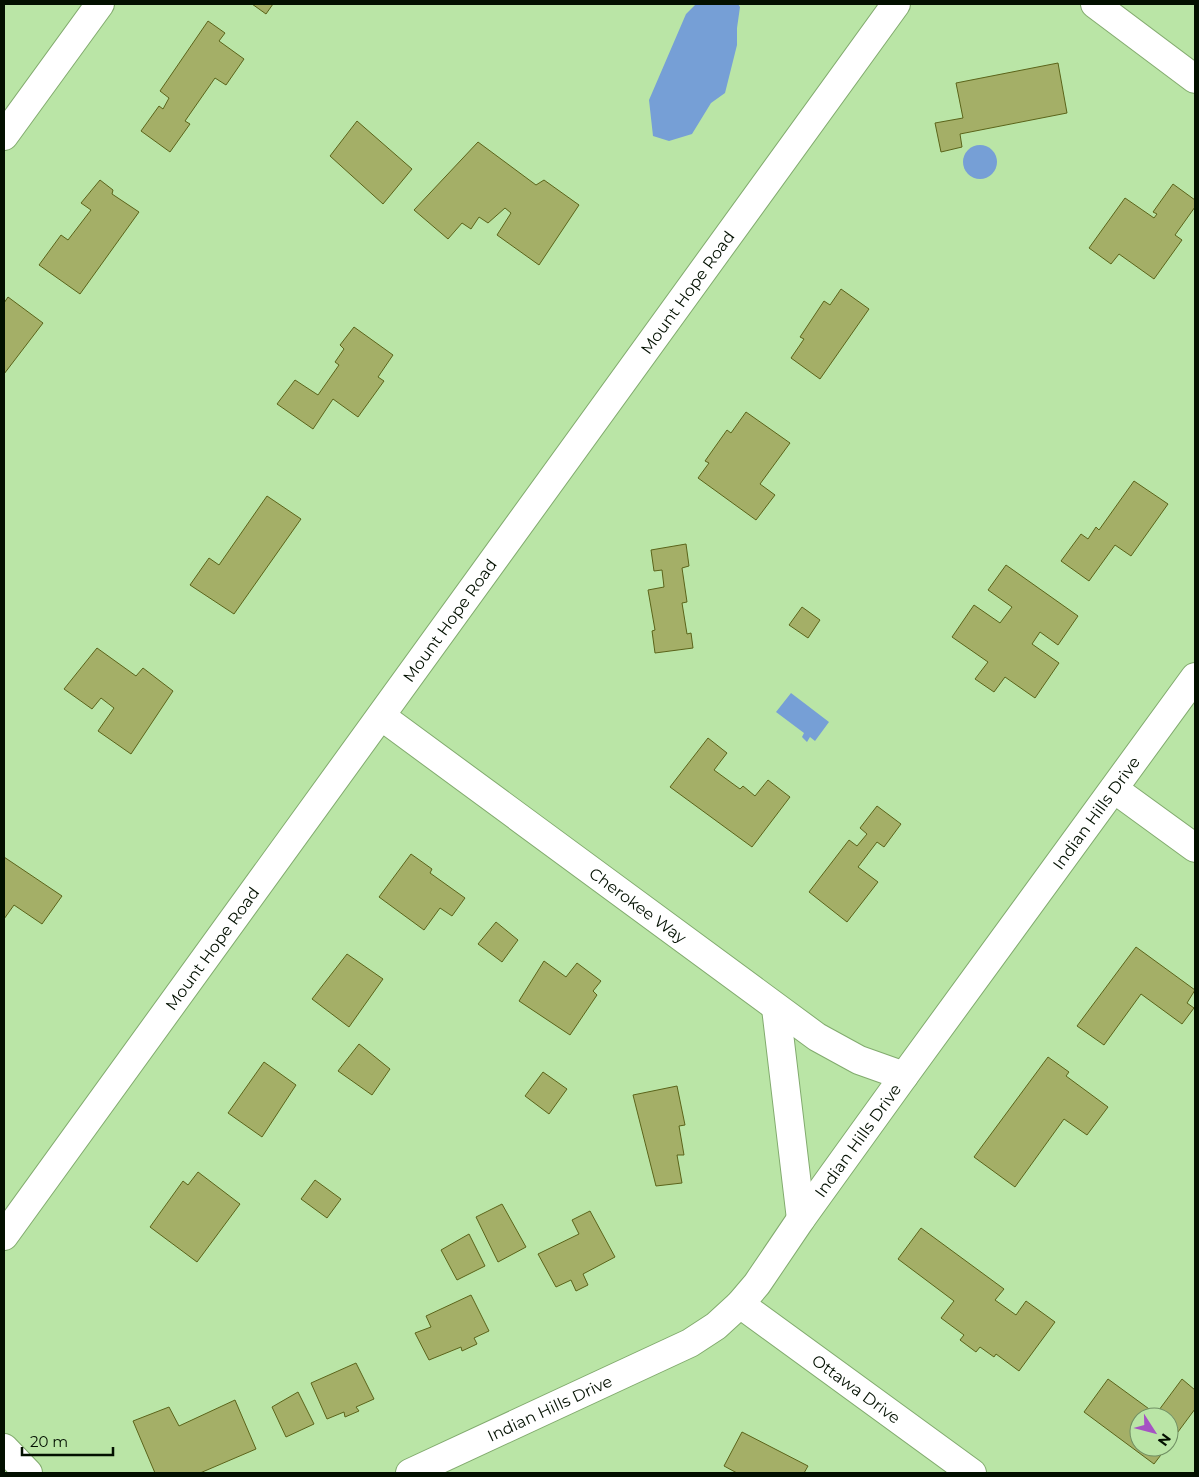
<svg xmlns="http://www.w3.org/2000/svg" width="1199" height="1477" viewBox="0 0 1199 1477" font-family="Montserrat,sans-serif">
<style>
.water{fill:#769fd6}
.building{fill:#a4af67;stroke:#5b641a}
.lines{fill:none;stroke-linecap:round;stroke-linejoin:round}
.minor-casing{stroke:#82ab6e;stroke-width:30}
.minor{stroke:#fff;stroke-width:28}
.labels{text-anchor:middle;dominant-baseline:central;stroke-width:4;stroke-linejoin:round;paint-order:stroke}
.street-label{font-size:16px;fill:#031000;stroke:#bae5a6}
</style>
<rect width="100%" height="100%" fill="#bae5a6"/>
<g class="water">
<path d="M 696,4 L 738,4 L 740,7 L 737,28 L 737,45 L 725,93 L 711,103 L 692,134 L 669,141 L 653,136 L 649,100 L 686,14 Z"/>
<circle cx="980" cy="162" r="17"/>
<path d="M 791,693 L 829,722 L 815,741 L 810,737 L 807,742 L 802,737 L 804,733 L 776,712 Z"/>
</g>
<g class="building">
<path d="M 252,4 L 273,4 L 266,14 Z"/>
<path d="M 208,21 L 225,33 L 219,41 L 244,59 L 226,85 L 215,78 L 185,121 L 190,124 L 170,152 L 141,131 L 159,106 L 163,109 L 169,98 L 160,91 Z"/>
<path d="M 1058,63 L 1067,113 L 960,134 L 962,147 L 941,152 L 935,123 L 963,118 L 956,83 Z"/>
<path d="M 357,121 L 412,169 L 383,204 L 330,156 Z"/>
<path d="M 478,142 L 536,185 L 544,180 L 579,205 L 539,265 L 497,235 L 511,213 L 505,208 L 488,223 L 479,217 L 471,229 L 462,223 L 448,239 L 414,210 Z"/>
<path d="M 100,180 L 113,190 L 112,194 L 139,212 L 80,294 L 39,265 L 61,235 L 68,240 L 91,210 L 81,203 Z"/>
<path d="M 1173,184 L 1195,200 L 1195,207 L 1175,235 L 1182,240 L 1154,279 L 1119,254 L 1111,264 L 1089,248 L 1125,198 L 1154,218 L 1157,214 L 1153,212 Z"/>
<path d="M 841,289 L 869,309 L 820,379 L 791,358 L 804,339 L 800,337 L 824,301 L 830,305 Z"/>
<path d="M 8,297 L 43,323 L 4,374 L 4,303 Z"/>
<path d="M 354,327 L 393,355 L 378,377 L 384,381 L 358,417 L 333,399 L 313,429 L 277,404 L 295,380 L 318,395 L 339,365 L 335,362 L 344,349 L 340,345 Z"/>
<path d="M 746,412 L 790,443 L 760,484 L 775,495 L 756,520 L 698,478 L 709,463 L 705,461 L 727,430 L 731,433 Z"/>
<path d="M 1134,481 L 1168,504 L 1131,556 L 1115,545 L 1089,581 L 1061,561 L 1081,534 L 1088,539 L 1096,527 L 1099,530 Z"/>
<path d="M 267,496 L 301,519 L 234,614 L 190,585 L 209,558 L 219,565 Z"/>
<path d="M 686,544 L 689,566 L 682,568 L 687,602 L 682,603 L 687,634 L 691,633 L 693,648 L 655,653 L 652,631 L 655,630 L 648,590 L 664,587 L 662,570 L 654,571 L 651,550 Z"/>
<path d="M 1006,565 L 1078,616 L 1058,645 L 1040,632 L 1032,644 L 1059,663 L 1035,698 L 1005,677 L 994,692 L 975,679 L 988,662 L 952,637 L 974,605 L 1000,623 L 1012,607 L 988,590 Z"/>
<path d="M 802,607 L 820,620 L 808,638 L 789,625 Z"/>
<path d="M 97,648 L 136,676 L 143,668 L 173,691 L 131,754 L 98,731 L 114,708 L 101,698 L 92,709 L 64,689 Z"/>
<path d="M 708,738 L 727,753 L 714,770 L 740,789 L 743,786 L 755,796 L 768,780 L 790,797 L 752,847 L 670,787 Z"/>
<path d="M 877,806 L 901,824 L 884,847 L 877,842 L 858,867 L 878,882 L 847,922 L 809,892 L 849,840 L 857,846 L 867,834 L 860,828 Z"/>
<path d="M 411,854 L 432,869 L 430,873 L 465,898 L 452,916 L 440,908 L 424,930 L 379,897 Z"/>
<path d="M 4,857 L 62,896 L 42,924 L 14,905 L 4,919 Z"/>
<path d="M 496,922 L 518,940 L 502,962 L 478,944 Z"/>
<path d="M 1136,947 L 1195,990 L 1187,1003 L 1194,1008 L 1182,1024 L 1141,994 L 1104,1045 L 1077,1026 Z"/>
<path d="M 347,954 L 383,979 L 349,1027 L 312,999 Z"/>
<path d="M 544,961 L 566,977 L 577,963 L 601,981 L 593,991 L 597,995 L 570,1035 L 519,1001 Z"/>
<path d="M 359,1044 L 390,1069 L 372,1095 L 338,1071 Z"/>
<path d="M 1048,1057 L 1069,1072 L 1066,1076 L 1108,1107 L 1087,1135 L 1064,1119 L 1015,1187 L 974,1157 Z"/>
<path d="M 264,1062 L 296,1085 L 262,1137 L 228,1113 Z"/>
<path d="M 543,1072 L 567,1089 L 549,1114 L 525,1096 Z"/>
<path d="M 677,1086 L 685,1125 L 679,1126 L 684,1155 L 677,1155 L 682,1183 L 656,1186 L 633,1095 Z"/>
<path d="M 198,1172 L 240,1204 L 197,1262 L 150,1227 L 183,1181 L 188,1185 Z"/>
<path d="M 315,1180 L 341,1199 L 327,1218 L 301,1199 Z"/>
<path d="M 502,1204 L 526,1247 L 498,1262 L 476,1217 Z"/>
<path d="M 590,1211 L 615,1257 L 583,1274 L 588,1285 L 576,1291 L 571,1280 L 556,1287 L 538,1254 L 579,1234 L 572,1220 Z"/>
<path d="M 921,1228 L 1004,1289 L 995,1300 L 1016,1315 L 1026,1301 L 1055,1322 L 1019,1371 L 996,1354 L 994,1357 L 980,1347 L 976,1352 L 960,1340 L 964,1335 L 941,1318 L 954,1301 L 898,1259 Z"/>
<path d="M 469,1234 L 485,1266 L 457,1280 L 441,1250 Z"/>
<path d="M 471,1295 L 489,1331 L 474,1338 L 477,1344 L 462,1351 L 461,1347 L 429,1360 L 415,1333 L 431,1327 L 426,1316 Z"/>
<path d="M 356,1363 L 374,1399 L 356,1407 L 359,1411 L 345,1417 L 344,1412 L 327,1419 L 311,1383 Z"/>
<path d="M 1108,1379 L 1156,1414 L 1182,1379 L 1195,1390 L 1195,1409 L 1169,1444 L 1169,1417 L 1139,1417 L 1139,1447 L 1167,1447 L 1154,1464 L 1084,1412 Z"/>
<path d="M 298,1392 L 314,1424 L 286,1437 L 272,1407 Z"/>
<path d="M 235,1400 L 256,1449 L 200,1473 L 155,1473 L 133,1421 L 169,1407 L 179,1426 Z"/>
<path d="M 742,1432 L 808,1466 L 804,1473 L 737,1473 L 724,1466 Z"/>
</g>
<g class="lines">
<g class="minor-casing">
<g id="minor">
<path d="M 1095,4 L 1195,79"/>
<path d="M 4,136 L 100,4"/>
<path id="s1" d="M 381,716 L 817,1037 L 859,1060 L 904,1076"/>
<path d="M 1114,789 L 1195,848"/>
<path d="M 776,1008 L 801,1219"/>
<path id="s2" d="M 4,1236 L 896,4"/>
<path id="s3" d="M 740,1304 L 972,1473"/>
<path d="M 4,1448 L 28,1473"/>
<path id="s4" d="M 410,1473 L 690,1343 L 716,1326 L 740,1304 L 757,1284 L 801,1219 L 904,1076 L 1195,677"/>
</g>
</g>
<use href="#minor" class="minor"/>
</g>
<g class="labels">
<g class="street-label">
<text stroke="none"><textPath href="#s2" startOffset="1165">Mount Hope Road</textPath></text>
<text stroke="none"><textPath href="#s2" startOffset="760">Mount Hope Road</textPath></text>
<text stroke="none"><textPath href="#s4" startOffset="979">Indian Hills Drive</textPath></text>
<text stroke="none"><textPath href="#s1" startOffset="319">Cherokee Way</textPath></text>
<text stroke="none"><textPath href="#s2" startOffset="355">Mount Hope Road</textPath></text>
<text stroke="none"><textPath href="#s4" startOffset="574">Indian Hills Drive</textPath></text>
<text stroke="none"><textPath href="#s3" startOffset="144">Ottawa Drive</textPath></text>
<text stroke="none"><textPath href="#s4" startOffset="154">Indian Hills Drive</textPath></text>
</g>
</g>
<rect width="1199" height="1477" fill="none" stroke="#031000" stroke-width="10"/>
<g transform="translate(1154 1432) rotate(126)"><circle r="24" fill="#bae5a6" stroke="#719064"/>
<path d="M0-4L9 19L0 12L-9 19Z" fill="#a553c3"/>
<text y="-8" font-size="14" font-weight="bold" text-anchor="middle" fill="#031000">N</text>
</g>
<path d="M22 1447v8h91v-8" fill="none" stroke="#031000" stroke-width="2.5"/>
<text x="30" y="1447" font-size="15" fill="#031000" stroke="#bae5a6" stroke-width="4" paint-order="stroke">20 m</text>
</svg>
